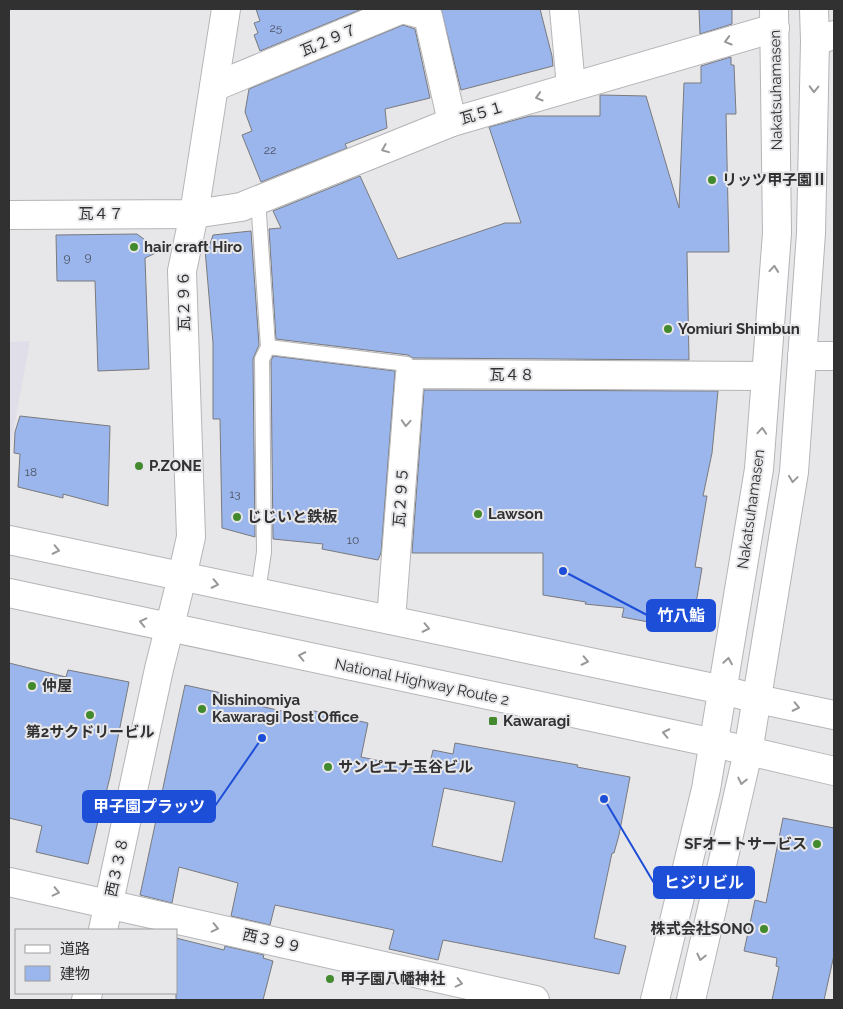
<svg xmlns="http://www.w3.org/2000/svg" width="843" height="1009" viewBox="0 0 843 1009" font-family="Raleway,'Noto Sans JP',sans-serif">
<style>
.built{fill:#e0dee9}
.building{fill:#9bb6ec;stroke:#797a7d;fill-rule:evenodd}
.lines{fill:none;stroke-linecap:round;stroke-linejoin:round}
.service-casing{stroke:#b5b5b8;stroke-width:16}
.minor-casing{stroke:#b5b5b8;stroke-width:30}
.tertiary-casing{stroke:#b5b5b8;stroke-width:30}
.trunk-casing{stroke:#b5b5b8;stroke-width:30}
.service{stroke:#fff;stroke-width:14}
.minor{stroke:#fff;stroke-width:28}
.tertiary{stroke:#fff;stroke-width:28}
.trunk{stroke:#fff;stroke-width:28}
.oneway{stroke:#989898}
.poi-dot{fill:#43892e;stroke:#e7e7ea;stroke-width:2}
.labels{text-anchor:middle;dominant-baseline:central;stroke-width:4;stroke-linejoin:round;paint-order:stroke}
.number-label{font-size:12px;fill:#4c5260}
.street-label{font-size:15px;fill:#313132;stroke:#e7e7ea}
.poi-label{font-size:15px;font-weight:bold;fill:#313132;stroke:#e7e7ea;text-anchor:start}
.leader{fill:none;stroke:#1d4ed8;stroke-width:2}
.callout-dot{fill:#1d4ed8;stroke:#e7e7ea;stroke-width:2}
.callout{fill:#1d4ed8;stroke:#1d4ed8;stroke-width:2}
.callout-label{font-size:16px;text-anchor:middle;font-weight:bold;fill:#fff}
</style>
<rect width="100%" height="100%" fill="#e7e7ea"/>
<path class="built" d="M 30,341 L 9,454 L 9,342 Z"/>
<g class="building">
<path d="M 256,9 L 362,9 L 260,51 L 254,35 L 258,33 L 254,23 L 260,21 Z"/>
<path d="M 441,9 L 540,9 L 552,56 L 553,66 L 461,90 Z"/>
<path d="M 699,9 L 732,9 L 732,24 L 700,34 Z"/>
<path d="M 403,25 L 415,29 L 430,98 L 385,109 L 387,128 L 345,144 L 347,148 L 261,182 L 242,135 L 252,131 L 245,112 L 249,89 Z"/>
<path d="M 731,57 L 731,65 L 734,65 L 736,114 L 726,114 L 729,252 L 687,252 L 689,360 L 413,358 L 408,355 L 276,339 L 269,229 L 281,228 L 273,211 L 360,176 L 398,259 L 505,223 L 521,223 L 489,127 L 530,116 L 600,116 L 600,95 L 602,95 L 646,96 L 679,208 L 684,83 L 701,83 L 701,66 Z"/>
<path d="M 251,231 L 259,345 L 253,359 L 255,537 L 222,528 L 220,419 L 213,419 L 213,343 L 205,249 L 209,247 L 213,235 Z"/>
<path d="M 137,234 L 160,251 L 145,258 L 149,369 L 98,371 L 95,281 L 57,281 L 56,235 Z"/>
<path d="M 273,356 L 395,371 L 381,553 L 378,560 L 322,549 L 323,544 L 273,539 L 271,361 Z"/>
<path d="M 424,390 L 718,391 L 712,453 L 703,496 L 707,496 L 695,567 L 702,568 L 694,615 L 675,627 L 622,617 L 624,608 L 585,604 L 586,602 L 543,595 L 543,553 L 412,553 Z"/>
<path d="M 20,416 L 110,426 L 108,506 L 63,494 L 63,498 L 18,487 L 20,454 L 14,453 L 15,432 Z"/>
<path d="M 9,663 L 66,677 L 68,670 L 129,682 L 110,777 L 99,821 L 98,821 L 88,864 L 36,852 L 42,826 L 9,818 Z"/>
<path d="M 185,685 L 226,694 L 225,698 L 308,717 L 310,710 L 368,723 L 361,757 L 428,771 L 433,750 L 453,754 L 455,743 L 578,765 L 577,767 L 630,777 L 619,835 L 614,853 L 612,853 L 594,938 L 626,946 L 619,974 L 443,940 L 438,960 L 389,949 L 394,930 L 275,905 L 270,925 L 231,916 L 238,883 L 179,867 L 172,903 L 140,895 ZM 444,788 L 515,802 L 502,862 L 432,846 Z"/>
<path d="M 783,818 L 834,828 L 834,955 L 824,1000 L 772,1000 L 779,967 L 776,966 L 777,958 L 744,951 L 755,900 L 766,903 Z"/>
<path d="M 176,938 L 224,950 L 225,946 L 264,955 L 263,958 L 273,961 L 263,1000 L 176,1000 Z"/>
</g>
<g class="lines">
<g class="service-casing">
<g id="service">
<path d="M 258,199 L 268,347 L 262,359 L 264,552 L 258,592"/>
<path d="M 268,347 L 407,364 L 410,374"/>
</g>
</g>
<g class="minor-casing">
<g id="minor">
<path d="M 564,9 L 571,87"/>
<path d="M 815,41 L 834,35"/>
<path d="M 214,87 L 402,9 L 428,16 L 452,122"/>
<path d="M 9,215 L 194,214 L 241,207 L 452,122 L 775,28"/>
<path d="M 802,356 L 834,356"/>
<path d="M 391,620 L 410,374 L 766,376"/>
<path d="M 9,882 L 535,1000"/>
<path d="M 103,930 L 159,669 L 182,577"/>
<path d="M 86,1000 L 88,993"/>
</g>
</g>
<g class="tertiary-casing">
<g id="tertiary">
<path d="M 182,577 L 191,537 L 182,271 L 194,214 L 226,9"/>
<path d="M 655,1000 L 706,789 L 759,469 L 777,233 L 774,9"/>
<path d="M 691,1000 L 748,752 L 794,472 L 811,233 L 815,41 L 814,9"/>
</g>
</g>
<g class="trunk-casing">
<g id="trunk">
<path d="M 9,540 L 723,690 L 757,699 L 834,715"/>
<path d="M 9,593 L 714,743 L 834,771"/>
</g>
</g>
<use href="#service" class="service"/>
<use href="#minor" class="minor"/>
<use href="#tertiary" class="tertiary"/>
<use href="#trunk" class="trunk"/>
</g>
<defs><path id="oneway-chevron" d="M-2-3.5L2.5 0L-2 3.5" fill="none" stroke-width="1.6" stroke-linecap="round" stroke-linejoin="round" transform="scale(1.25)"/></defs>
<g class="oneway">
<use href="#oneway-chevron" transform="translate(728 41) rotate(164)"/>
<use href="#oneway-chevron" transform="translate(814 89) rotate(91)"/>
<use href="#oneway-chevron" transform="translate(539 97) rotate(163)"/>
<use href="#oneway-chevron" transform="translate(385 149) rotate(158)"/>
<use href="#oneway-chevron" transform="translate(774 269) rotate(-85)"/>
<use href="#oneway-chevron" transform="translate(406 423) rotate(94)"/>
<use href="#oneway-chevron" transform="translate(762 431) rotate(-86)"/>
<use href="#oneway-chevron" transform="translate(793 479) rotate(98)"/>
<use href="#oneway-chevron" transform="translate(56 550) rotate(12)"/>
<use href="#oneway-chevron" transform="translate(215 584) rotate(12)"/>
<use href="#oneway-chevron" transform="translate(143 622) rotate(-167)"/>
<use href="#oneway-chevron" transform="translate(426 628) rotate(12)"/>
<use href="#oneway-chevron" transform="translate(302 656) rotate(-168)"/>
<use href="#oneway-chevron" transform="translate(585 661) rotate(12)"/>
<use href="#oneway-chevron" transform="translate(728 661) rotate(-81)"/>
<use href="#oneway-chevron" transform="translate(796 707) rotate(12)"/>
<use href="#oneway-chevron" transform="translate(666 733) rotate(-168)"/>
<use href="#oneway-chevron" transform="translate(742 781) rotate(102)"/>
<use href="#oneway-chevron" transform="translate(56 892) rotate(13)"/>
<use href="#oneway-chevron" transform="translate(215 928) rotate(13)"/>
<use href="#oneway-chevron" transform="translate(701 957) rotate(103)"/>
<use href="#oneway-chevron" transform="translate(459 983) rotate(13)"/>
</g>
<g class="poi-dot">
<circle cx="712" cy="180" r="5"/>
<circle cx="134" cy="247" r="5"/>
<circle cx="668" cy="329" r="5"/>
<circle cx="139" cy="466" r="5"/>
<circle cx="478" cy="514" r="5"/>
<circle cx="237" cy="517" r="5"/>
<circle cx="32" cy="686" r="5"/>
<circle cx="202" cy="709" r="5"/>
<circle cx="90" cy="715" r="5"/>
<rect x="488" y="716" width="10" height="10" rx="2.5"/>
<circle cx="328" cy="767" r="5"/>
<circle cx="817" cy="844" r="5"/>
<circle cx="764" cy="929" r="5"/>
<circle cx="330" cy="979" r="5"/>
</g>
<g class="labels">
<g class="number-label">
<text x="276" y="28">25</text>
<text x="270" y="150">22</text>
<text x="88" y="257">9</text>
<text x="67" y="258">9</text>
<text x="31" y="472">18</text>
<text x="235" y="494">13</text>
<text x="353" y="540">10</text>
</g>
<g class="street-label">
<text transform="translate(329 40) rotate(-23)">瓦２９７</text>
<text transform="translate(776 90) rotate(-91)">Nakatsuhamasen</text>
<text transform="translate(482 113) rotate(-17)">瓦５１</text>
<text x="101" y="214">瓦４７</text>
<text transform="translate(184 301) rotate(-91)">瓦２９６</text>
<text x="512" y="375">瓦４８</text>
<text transform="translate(401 497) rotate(-86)">瓦２９５</text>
<text transform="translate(751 509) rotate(-82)">Nakatsuhamasen</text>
<text transform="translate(422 682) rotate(12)">National Highway Route 2</text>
<text transform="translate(117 867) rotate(-78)">西３３８</text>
<text transform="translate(272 941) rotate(13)">西３９９</text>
</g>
<g class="poi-label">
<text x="722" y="180">リッツ甲子園Ⅱ</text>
<text x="144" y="247">hair craft Hiro</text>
<text x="678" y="329">Yomiuri Shimbun</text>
<text x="149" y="466">P.ZONE</text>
<text x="488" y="514">Lawson</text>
<text x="247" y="517">じじいと鉄板</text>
<text x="42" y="686">仲屋</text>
<text x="212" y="700">Nishinomiya<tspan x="212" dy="17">Kawaragi Post Office</tspan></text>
<text x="503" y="721">Kawaragi</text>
<text x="90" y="732" text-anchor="middle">第2サクドリービル</text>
<text x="338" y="767">サンピエナ玉谷ビル</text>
<text x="807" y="844" text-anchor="end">SFオートサービス</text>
<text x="754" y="929" text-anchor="end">株式会社SONO</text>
<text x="340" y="979">甲子園八幡神社</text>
</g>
</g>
<path class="leader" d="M563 571L647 615M262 738L215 806M604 799L654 883"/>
<g class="callout-dot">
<circle cx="563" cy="571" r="5"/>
<circle cx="262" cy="738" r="5"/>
<circle cx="604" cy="799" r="5"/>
</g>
<g class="callout">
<rect x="647" y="600" width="68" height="31" rx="5"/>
<rect x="83" y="791" width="132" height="31" rx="5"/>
<rect x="654" y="867" width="100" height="31" rx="5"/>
</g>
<g class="callout-label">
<text x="681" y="621">竹八鮨</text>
<text x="149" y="812">甲子園プラッツ</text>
<text x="704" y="888">ヒジリビル</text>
</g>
<rect width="843" height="1009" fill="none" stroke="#313132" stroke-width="20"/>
<rect x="15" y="929" width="162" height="65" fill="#e7e7ea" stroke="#9e9ea0"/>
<rect x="25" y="945" width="25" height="8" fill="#ffffff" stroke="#9e9ea0"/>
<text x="60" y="954" font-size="15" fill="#313132">道路</text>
<rect x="25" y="966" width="25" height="15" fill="#9bb6ec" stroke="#9e9ea0"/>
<text x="60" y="979" font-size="15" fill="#313132">建物</text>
</svg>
